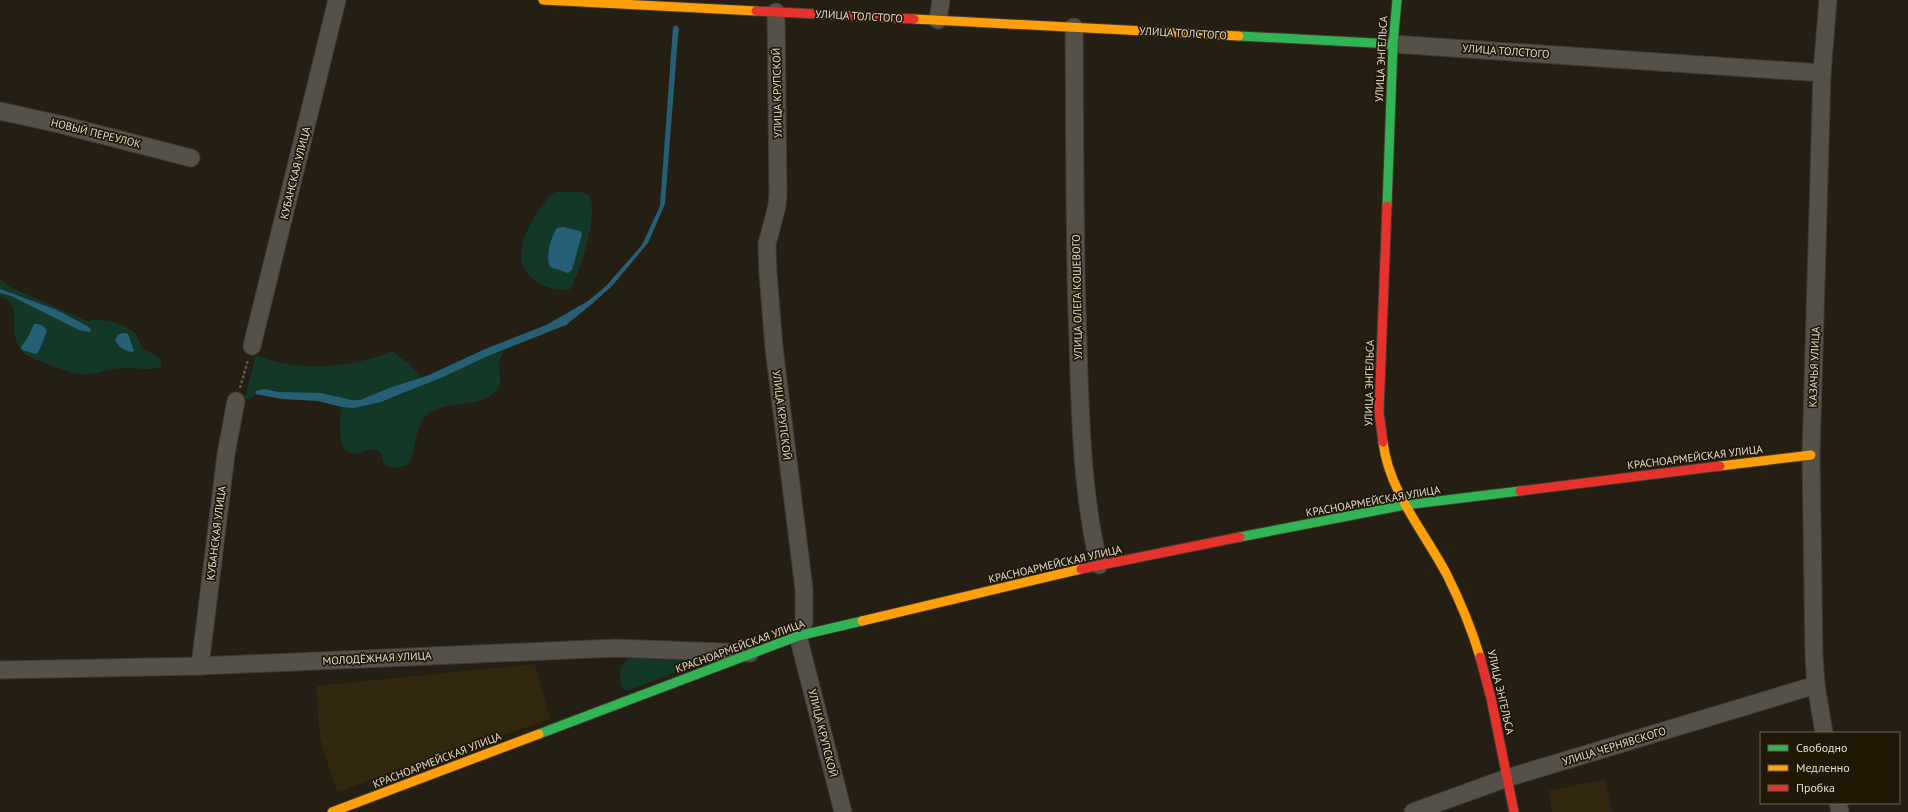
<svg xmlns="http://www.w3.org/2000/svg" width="1908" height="812" viewBox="0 0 1908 812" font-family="'PT Sans',sans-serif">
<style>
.built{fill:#33270f}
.green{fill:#143828;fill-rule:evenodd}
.water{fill:#256077}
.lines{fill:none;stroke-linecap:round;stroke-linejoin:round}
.street-casing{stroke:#403a33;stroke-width:19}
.fast-casing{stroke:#403a33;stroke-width:11}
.slow-casing{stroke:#403a33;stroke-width:11}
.jam-casing{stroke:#403a33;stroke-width:11}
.path{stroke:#5d5951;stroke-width:2.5;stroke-dasharray:3 2;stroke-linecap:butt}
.street{stroke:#555149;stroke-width:17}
.fast{stroke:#30b455;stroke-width:9}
.slow{stroke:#ff9f0a;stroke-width:9}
.jam{stroke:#e5322d;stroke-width:9}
.labels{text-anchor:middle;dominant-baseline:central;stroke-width:3.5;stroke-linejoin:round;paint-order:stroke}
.street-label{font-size:11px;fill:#e2dcd0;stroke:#201705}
</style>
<rect width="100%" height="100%" fill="#241e13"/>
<g class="built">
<path d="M 535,664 L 550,719 L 337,792 L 320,739 L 316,686 Z"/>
<path d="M 1605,779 L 1612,812 L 1552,812 L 1548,791 Z"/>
</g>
<g class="green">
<path d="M 556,192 L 581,192 L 590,196 C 590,199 592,203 592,206 C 594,223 580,277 569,290 C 548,291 522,280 521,256 C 521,240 530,223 539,210 C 544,203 548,197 556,192 Z"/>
<path d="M 0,279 L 10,287 L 87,321 C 102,317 122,323 135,333 C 139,337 139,345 144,349 C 151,354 157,354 162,362 L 160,368 C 147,370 136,368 123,368 C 110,368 97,375 84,374 C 64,373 44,362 26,355 C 2,334 28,307 0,296 L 0,293 L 11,296 L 79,330 L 91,329 L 57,310 L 0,289 ZM 32,329 L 42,341 L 39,351 L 25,342 Z"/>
<path d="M 392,351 L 408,363 L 421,377 L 360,400 L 351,400 L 310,393 L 303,394 L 279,392 L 264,389 L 256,391 L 255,394 L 251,399 L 245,398 L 256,355 C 297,373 352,368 392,351 Z"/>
<path d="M 504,351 C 492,369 506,375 498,388 C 481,412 446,397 426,416 C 414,429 417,450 408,465 C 400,467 387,471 383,461 C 382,457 382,455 379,451 L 370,449 C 334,466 340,430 341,407 L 364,406 L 394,398 L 488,356 Z"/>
<path d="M 634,656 L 711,659 L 627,691 L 623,689 C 617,676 619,661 634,656 Z"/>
</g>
<g class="water">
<path d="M 676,25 L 679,28 L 678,37 L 665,204 L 648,243 L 612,286 L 593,303 L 566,325 L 488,356 L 443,377 L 381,402 L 354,408 L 341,407 L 318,401 L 282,399 L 255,394 L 256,391 L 264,389 L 279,392 L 321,393 L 351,400 L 360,400 L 392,387 L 429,375 L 485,349 L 546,325 L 588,301 L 606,286 L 642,245 L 660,206 L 673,27 Z"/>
<path d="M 563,227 L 580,231 L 582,234 L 572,270 L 568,273 L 550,267 C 545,257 551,237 557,228 Z"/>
<path d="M 0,289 L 57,310 L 87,326 L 91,329 L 90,332 L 79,330 L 11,296 L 0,293 Z"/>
<path d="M 34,324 C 40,324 44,325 47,331 L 39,351 L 36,354 L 22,350 L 21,347 C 27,340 30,333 34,324 Z"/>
<path d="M 124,333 L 128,334 L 134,351 L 132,352 C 124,351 117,346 115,339 L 119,334 Z"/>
</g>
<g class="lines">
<g class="street-casing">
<g id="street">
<path d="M 776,12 L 778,195 L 777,206 L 767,244 L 768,274 L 774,348 L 804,589 L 804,622 L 798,636 L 843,812"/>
<path d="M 938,20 L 941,0"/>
<path d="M 1074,27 C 1075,132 1074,237 1078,342 C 1080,414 1082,495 1099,565"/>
<path d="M 1393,44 L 1822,73"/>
<path d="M 0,111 L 59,124 L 191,158"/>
<path d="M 252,346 L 337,0"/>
<path d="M 200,666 L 226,454 L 236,401"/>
<path d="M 0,670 L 200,666 L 615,648 L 750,653"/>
<path d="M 1824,733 L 1816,685 L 1814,657 L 1811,455 L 1822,73 L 1828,0"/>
<path d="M 1838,803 L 1840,812"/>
<path d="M 1413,812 L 1507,778 L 1816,685"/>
</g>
</g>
<g class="fast-casing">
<g id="fast">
<path d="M 1239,36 L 1393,44"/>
<path d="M 1387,206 L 1393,44 L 1397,0"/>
<path d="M 1240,537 L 1405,505 L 1520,491"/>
<path d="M 539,734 L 798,636 L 862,621"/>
</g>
</g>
<g class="slow-casing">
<g id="slow">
<path d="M 543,0 L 756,11"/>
<path d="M 914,19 L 1239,36"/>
<path d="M 1383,442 C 1389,492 1424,531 1447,575 C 1460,601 1472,630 1480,657"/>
<path d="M 1720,466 L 1811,455"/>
<path d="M 862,621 L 1081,569"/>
<path d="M 332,812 L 539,734"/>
</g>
</g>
<g class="jam-casing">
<g id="jam">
<path d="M 756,11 L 914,19"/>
<path d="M 1383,442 L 1379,412 L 1387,206"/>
<path d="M 1520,491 L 1720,466"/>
<path d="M 1081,569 L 1240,537"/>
<path d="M 1480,657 L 1491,698 L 1514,812"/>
</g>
</g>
<path class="path" d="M 240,388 L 248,360"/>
<use href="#street" class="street"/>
<use href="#fast" class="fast"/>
<use href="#slow" class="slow"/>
<use href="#jam" class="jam"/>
</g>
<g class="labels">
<g class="street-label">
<text transform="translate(859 16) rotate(3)">УЛИЦА ТОЛСТОГО</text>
<text transform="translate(1183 33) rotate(3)">УЛИЦА ТОЛСТОГО</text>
<text transform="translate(1506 51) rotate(4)">УЛИЦА ТОЛСТОГО</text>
<text transform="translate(1381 59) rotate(-87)">УЛИЦА ЭНГЕЛЬСА</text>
<text transform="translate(777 93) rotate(-91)">УЛИЦА КРУПСКОЙ</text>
<text transform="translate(96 133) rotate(14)">НОВЫЙ ПЕРЕУЛОК</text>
<text transform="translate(295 173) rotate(-76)">КУБАНСКАЯ УЛИЦА</text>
<text transform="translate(1077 297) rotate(-91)">УЛИЦА ОЛЕГА КОШЕВОГО</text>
<text transform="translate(1814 367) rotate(-88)">КАЗАЧЬЯ УЛИЦА</text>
<text transform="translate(1369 383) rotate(-89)">УЛИЦА ЭНГЕЛЬСА</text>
<text transform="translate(782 415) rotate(83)">УЛИЦА КРУПСКОЙ</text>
<text transform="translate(1695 457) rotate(-7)">КРАСНОАРМЕЙСКАЯ УЛИЦА</text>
<text transform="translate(1373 501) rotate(-10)">КРАСНОАРМЕЙСКАЯ УЛИЦА</text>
<text transform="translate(216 533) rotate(-83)">КУБАНСКАЯ УЛИЦА</text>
<text transform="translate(1055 564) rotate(-13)">КРАСНОАРМЕЙСКАЯ УЛИЦА</text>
<text transform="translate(740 646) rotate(-20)">КРАСНОАРМЕЙСКАЯ УЛИЦА</text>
<text transform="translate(377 658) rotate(-3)">МОЛОДЁЖНАЯ УЛИЦА</text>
<text transform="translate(1501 692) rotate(77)">УЛИЦА ЭНГЕЛЬСА</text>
<text transform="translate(823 733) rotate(76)">УЛИЦА КРУПСКОЙ</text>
<text transform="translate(1614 746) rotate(-17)">УЛИЦА ЧЕРНЯВСКОГО</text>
<text transform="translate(437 760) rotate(-21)">КРАСНОАРМЕЙСКАЯ УЛИЦА</text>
</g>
</g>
<rect x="1760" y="732" width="140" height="72" fill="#201705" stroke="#6e6656"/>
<rect x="1768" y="745" width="20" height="6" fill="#30b455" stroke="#6e6656"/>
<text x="1796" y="752" font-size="12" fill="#e2dcd0">Свободно</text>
<rect x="1768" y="765" width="20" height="6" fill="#ff9f0a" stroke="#6e6656"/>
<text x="1796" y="772" font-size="12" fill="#e2dcd0">Медленно</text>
<rect x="1768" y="785" width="20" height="6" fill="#e5322d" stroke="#6e6656"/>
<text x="1796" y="792" font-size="12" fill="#e2dcd0">Пробка</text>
</svg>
